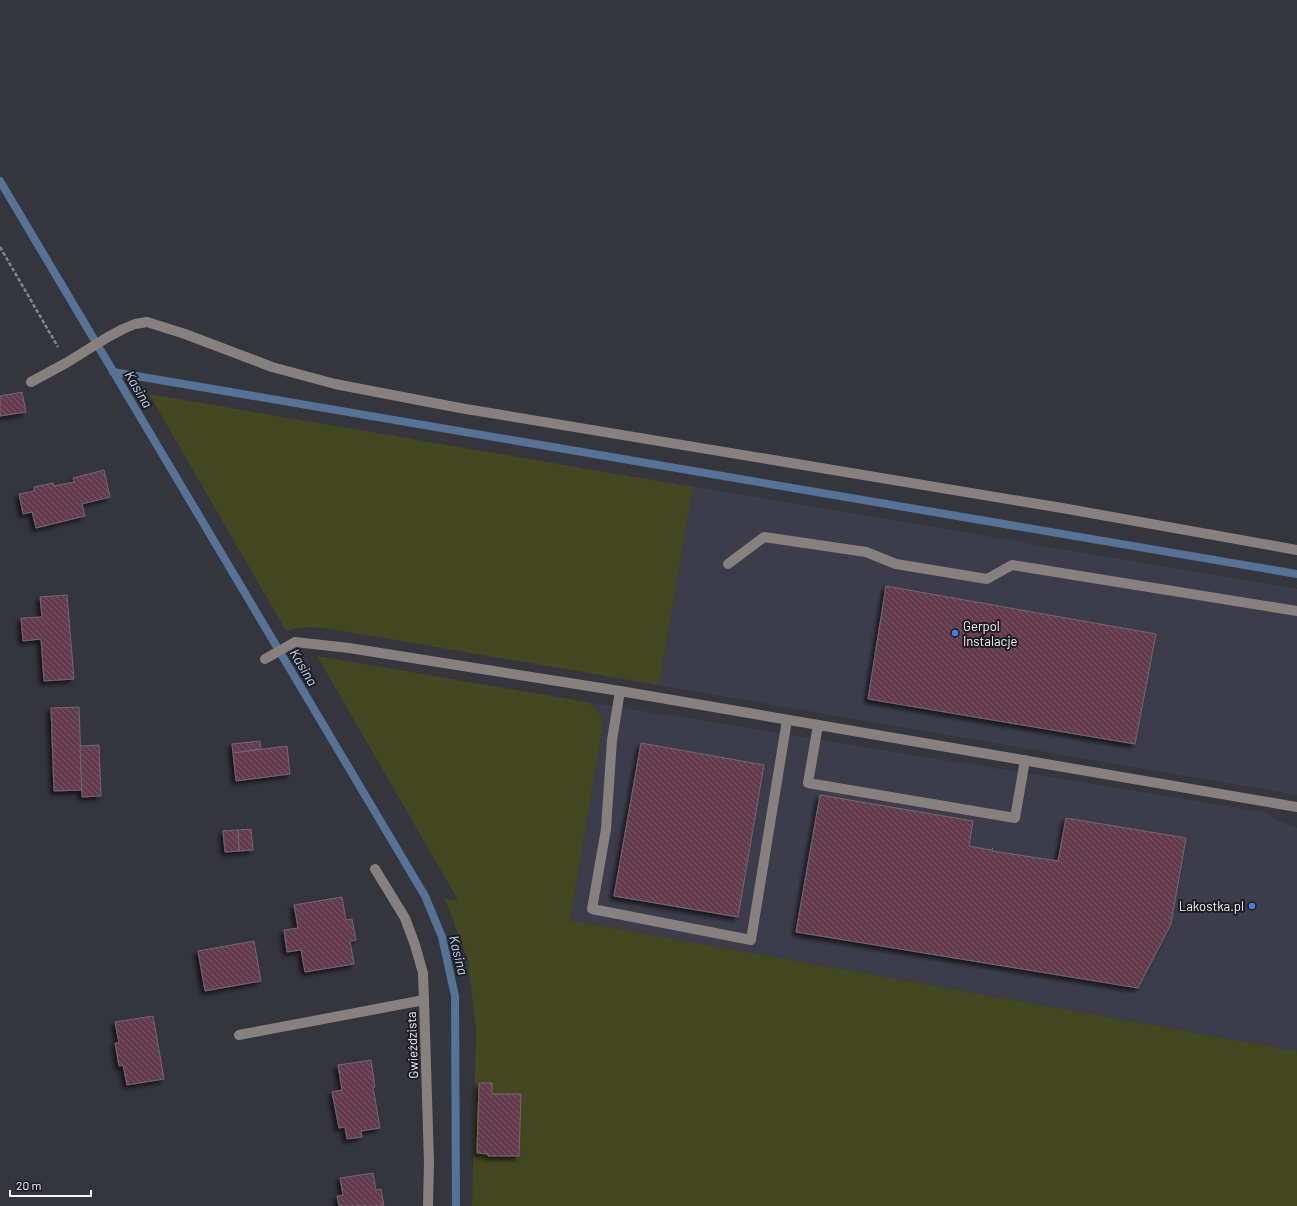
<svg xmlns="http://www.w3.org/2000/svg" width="1297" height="1206" viewBox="0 0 1297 1206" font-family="Barlow,sans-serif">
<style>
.built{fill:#3c3c4b}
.green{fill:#434722}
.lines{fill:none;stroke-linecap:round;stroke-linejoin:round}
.stream{stroke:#567294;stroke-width:8}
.building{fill:url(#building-back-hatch);stroke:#73686c;filter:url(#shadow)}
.path{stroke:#83838b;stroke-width:2.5;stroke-dasharray:4 2;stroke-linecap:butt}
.minor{stroke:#86807f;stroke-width:10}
.shop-dot{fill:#3f7fe0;stroke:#1d1d21;stroke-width:1.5}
.labels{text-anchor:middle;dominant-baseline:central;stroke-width:4;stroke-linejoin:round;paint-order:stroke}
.poi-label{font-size:13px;fill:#f1f1f7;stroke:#1d1d21;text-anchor:start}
.street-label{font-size:13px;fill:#f1f1f7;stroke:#1d1d21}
.water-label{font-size:14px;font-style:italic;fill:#b9d5f6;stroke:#1d1d21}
</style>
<defs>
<pattern id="building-back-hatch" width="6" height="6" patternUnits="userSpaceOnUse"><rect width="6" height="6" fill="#633a4d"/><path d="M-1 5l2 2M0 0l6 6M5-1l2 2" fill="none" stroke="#7a5767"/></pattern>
<filter id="shadow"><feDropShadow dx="-3.5" dy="3.5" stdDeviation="2" flood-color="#0009"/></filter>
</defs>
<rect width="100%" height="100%" fill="#35353e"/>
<g class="built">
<path d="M 638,477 L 1297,589 L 1297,795 L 605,676 Z"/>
<path d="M 587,702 L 1265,812 L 1277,820 L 1292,827 L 1297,828 L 1297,1051 L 570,920 L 603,725 L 601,714 L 598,710 Z"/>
</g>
<g class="green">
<path d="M 149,394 L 693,487 L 659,685 L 330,629 C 312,627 303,626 286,631 Z"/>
<path d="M 317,656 L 587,702 C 597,707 602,714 603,725 L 570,920 L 1297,1051 L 1297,1206 L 472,1206 L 476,1029 L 468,960 L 445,899 L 458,900 Z"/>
</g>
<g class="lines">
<g class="stream">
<path d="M 0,181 L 425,896 L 442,937 L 455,996 L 456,1206"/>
<path d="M 113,372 L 1297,574"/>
</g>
</g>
<g class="building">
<path d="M 22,392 L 26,412 L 0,416 L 0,396 Z"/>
<path d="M 104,470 L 110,497 L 82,504 L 85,516 L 36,528 L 32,512 L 23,514 L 19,494 L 34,491 L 34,487 L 53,483 L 54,486 L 74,482 L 73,478 Z"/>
<path d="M 886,586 L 1156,634 L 1135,744 L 868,699 Z"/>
<path d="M 67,595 L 74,679 L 44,681 L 41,639 L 23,641 L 21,618 L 42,617 L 40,597 Z"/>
<path d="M 79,707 L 82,790 L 54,791 L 51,708 Z"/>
<path d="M 260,741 L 261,749 L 233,753 L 232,744 Z"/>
<path d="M 641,743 L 764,765 L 738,917 L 614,896 Z"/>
<path d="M 99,745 L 101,796 L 82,797 L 80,746 Z"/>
<path d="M 287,746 L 290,774 L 236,781 L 233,753 Z"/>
<path d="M 820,795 L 973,821 L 969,846 L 991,850 L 993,848 L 992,851 L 1058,861 L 1066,818 L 1186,838 L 1171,924 L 1138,988 L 796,932 Z"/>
<path d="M 251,829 L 253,850 L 239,851 L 238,830 Z"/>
<path d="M 238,830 L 239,851 L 225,852 L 223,831 Z"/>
<path d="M 342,897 L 346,920 L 352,919 L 356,940 L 350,941 L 354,964 L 305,972 L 301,950 L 287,952 L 284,930 L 298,928 L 294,905 Z"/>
<path d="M 254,941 L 261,981 L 205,991 L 198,951 Z"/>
<path d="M 153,1016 L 164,1079 L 127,1085 L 123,1065 L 119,1066 L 115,1043 L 119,1043 L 115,1022 Z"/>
<path d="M 371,1060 L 375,1087 L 373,1087 L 380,1128 L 361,1131 L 362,1137 L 347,1139 L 345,1127 L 339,1128 L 332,1092 L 342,1090 L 338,1065 Z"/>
<path d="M 479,1083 L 492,1083 L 492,1094 L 521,1094 L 519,1156 L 488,1156 L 488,1154 L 477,1153 Z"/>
<path d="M 373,1173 L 376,1190 L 381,1189 L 384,1206 L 339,1206 L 337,1196 L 343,1195 L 340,1178 Z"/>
</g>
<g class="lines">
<path class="path" d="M 0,247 L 58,347"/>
<g class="minor">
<path d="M 31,382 L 66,363 L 108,337 L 123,329 L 135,324 L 147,322 L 185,334 L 272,367 L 335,384 L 460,408 L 1068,509 L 1297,550"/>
<path d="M 728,564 L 764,537 L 866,552 L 896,564 L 987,579 L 1012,565 L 1297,611"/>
<path d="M 265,659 L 295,642 L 349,648 L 620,691 L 1297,807"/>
<path d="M 620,691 L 612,740 L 606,829 L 592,909 L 751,940 L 787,720"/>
<path d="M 818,725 L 808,783 L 1015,818 L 1025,760"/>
<path d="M 375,869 L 405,918 L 415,945 L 423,973 L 424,1000"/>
<path d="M 239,1035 L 424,1000 L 429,1162 L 428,1206"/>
</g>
</g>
<g class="shop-dot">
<circle cx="955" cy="633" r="4"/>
<circle cx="1252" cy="906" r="4"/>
</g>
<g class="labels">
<g class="poi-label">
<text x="963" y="626">Gerpol<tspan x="963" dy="15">Instalacje</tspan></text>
<text x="1244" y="906" text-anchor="end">Lakostka.pl</text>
</g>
<g class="street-label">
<text transform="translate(412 1045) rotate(-92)">Gwieździsta</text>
</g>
<g class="water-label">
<text transform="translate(139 389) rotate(59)">Kasina</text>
<text transform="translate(304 667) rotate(59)">Kasina</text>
<text transform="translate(459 955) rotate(76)">Kasina</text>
</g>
</g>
<path d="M10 1190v6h81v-6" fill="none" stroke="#f1f1f7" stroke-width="2"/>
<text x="16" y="1190" font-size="12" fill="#f1f1f7" stroke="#1d1d21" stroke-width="3" paint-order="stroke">20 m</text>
</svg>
